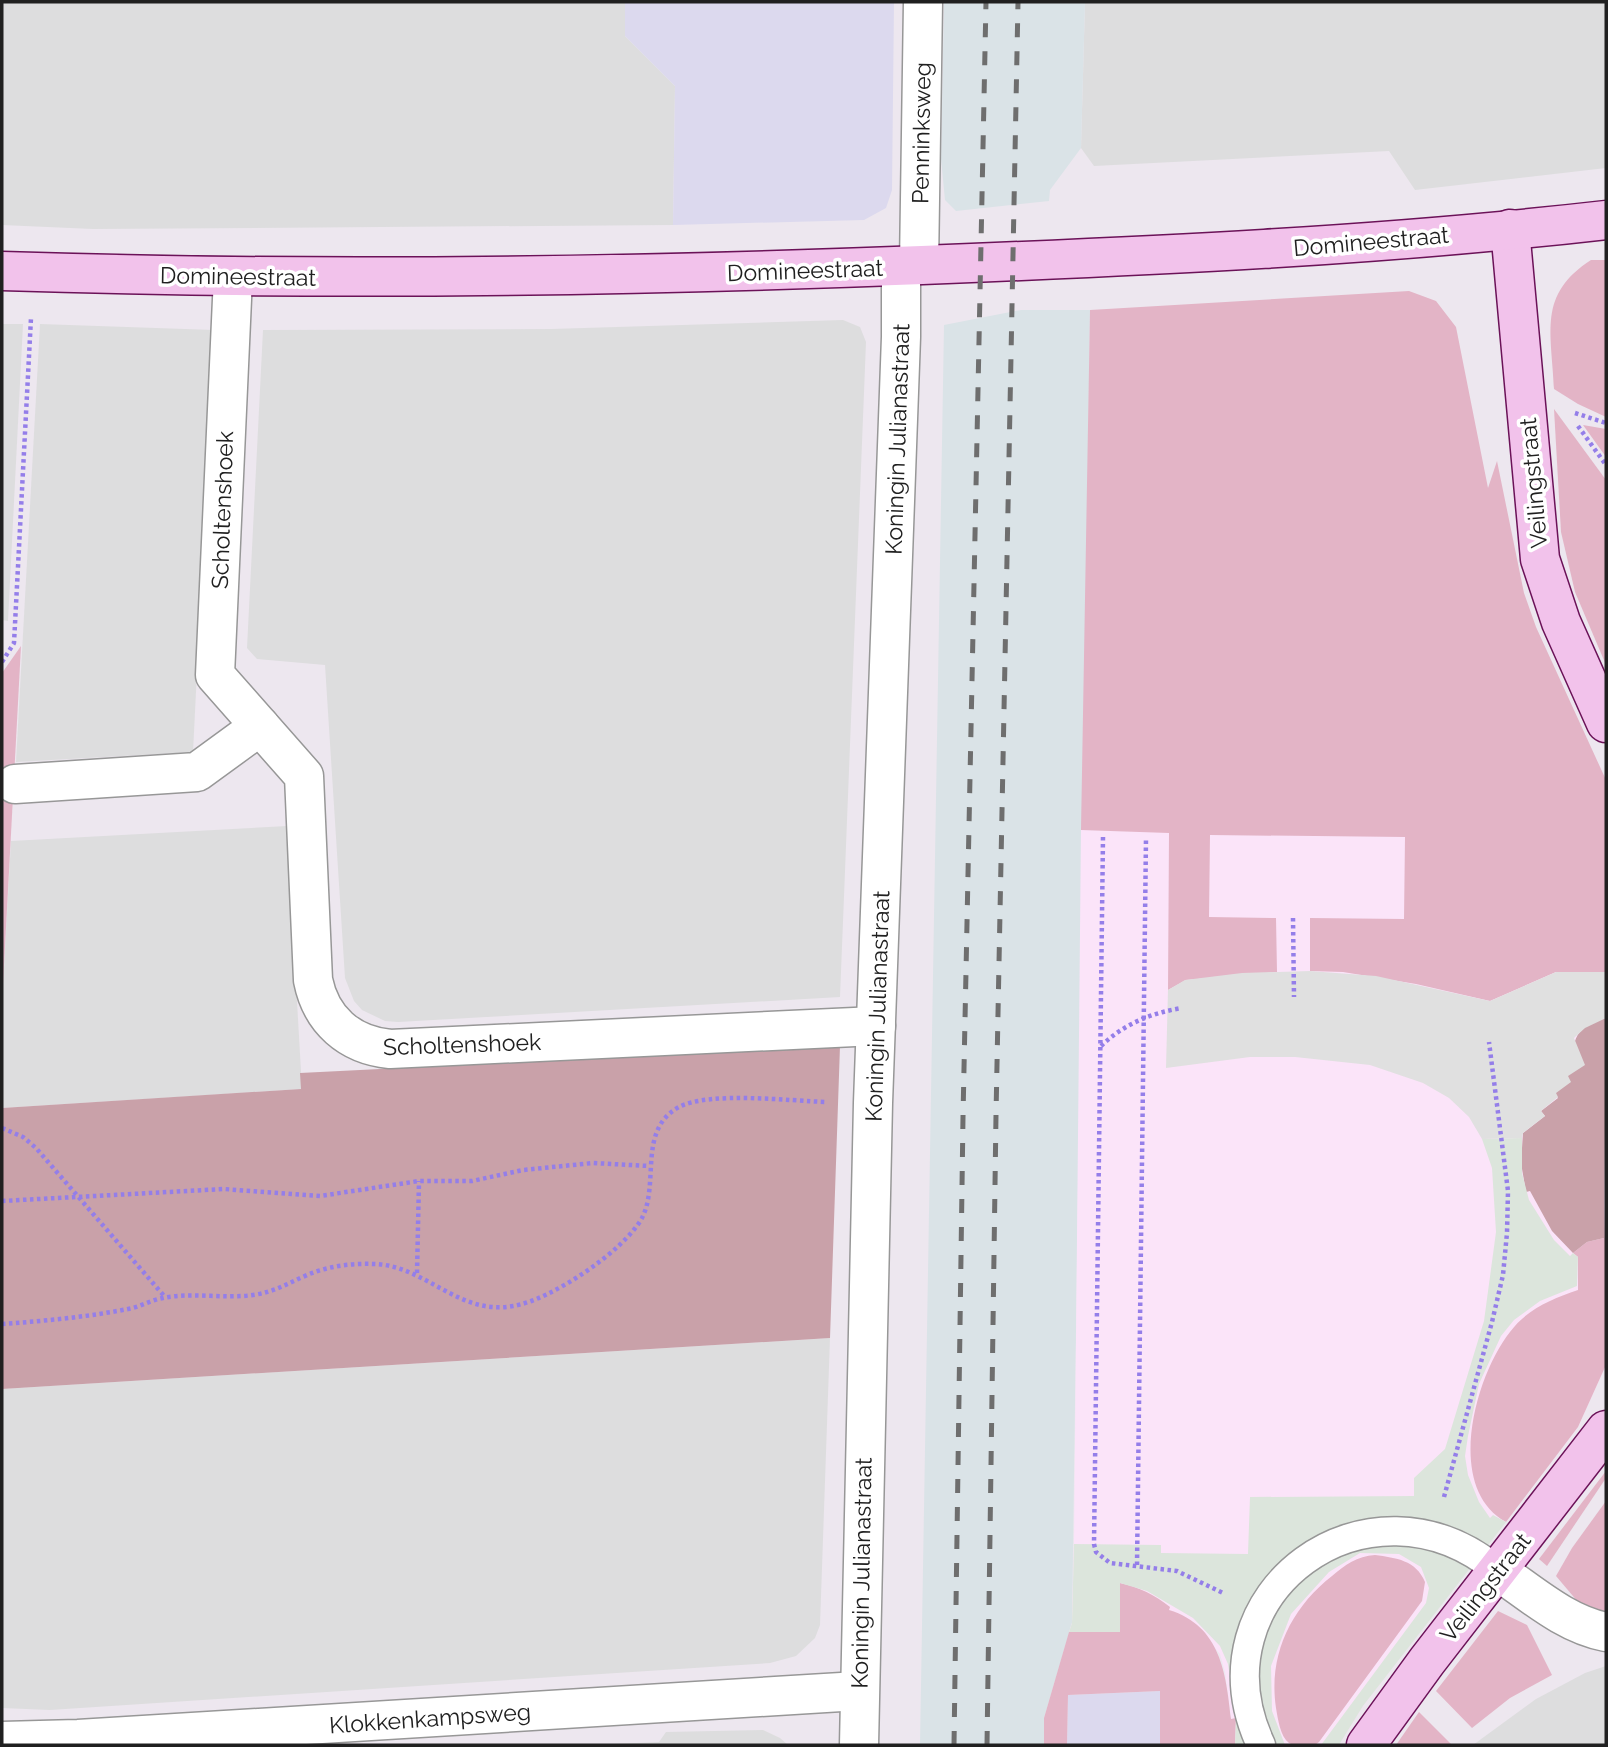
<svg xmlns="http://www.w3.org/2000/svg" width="1608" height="1747" viewBox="0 0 1608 1747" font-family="Raleway,sans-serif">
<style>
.residential{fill:#ddddde}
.commercial{fill:#dcd9ee}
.industrial{fill:#dae3e7}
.education{fill:#fbe4f9}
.grass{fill:#e3b4c6}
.forest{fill:#c9a1a9}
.parking{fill:#e0e0e0}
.plaza{fill:#dce5dc}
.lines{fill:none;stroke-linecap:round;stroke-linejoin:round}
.lane-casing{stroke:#979797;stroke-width:31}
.street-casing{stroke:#979797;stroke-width:41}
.secondary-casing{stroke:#6b1258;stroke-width:41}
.path{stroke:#947ee9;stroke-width:4.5;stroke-dasharray:3.5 3.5;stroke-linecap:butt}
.lane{stroke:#fff;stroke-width:28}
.street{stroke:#fff;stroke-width:38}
.secondary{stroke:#f2c2eb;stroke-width:38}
.rail{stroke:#6e6e6e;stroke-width:5;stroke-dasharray:14 14;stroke-linecap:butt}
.labels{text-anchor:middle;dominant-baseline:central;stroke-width:7;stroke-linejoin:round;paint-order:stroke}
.street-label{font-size:23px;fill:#202020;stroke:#fff}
</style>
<rect width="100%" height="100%" fill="#ede7ef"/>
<g class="residential">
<path d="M 2,2 L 625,2 L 625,36 L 675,86 L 673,225 L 93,229 L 2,225 Z"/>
<path d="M 1085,2 L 1606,2 L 1606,168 L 1415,190 L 1389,151 L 1094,166 L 1081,148 Z"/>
<path d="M 843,320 L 860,327 L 866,342 L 840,997 L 398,1022 L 385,1021 L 362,1010 L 354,1001 L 345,978 L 325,665 L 257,659 L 247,648 L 263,330 L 551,329 Z"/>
<path d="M 2,324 L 23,324 L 8,621 L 2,620 Z"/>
<path d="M 40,324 L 214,330 L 193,752 L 16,762 Z"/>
<path d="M 287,826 L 302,1089 L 2,1108 L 2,1003 L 11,841 Z"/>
<path d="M 830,1338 L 820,1625 L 815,1638 L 796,1656 L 770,1663 L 50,1710 L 2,1708 L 2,1389 Z"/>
<path d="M 1606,1666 L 1606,1745 L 1473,1745 L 1536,1699 L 1585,1673 Z"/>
<path d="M 763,1730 L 780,1738 L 788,1745 L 592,1745 L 659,1742 L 666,1732 Z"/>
</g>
<g class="commercial">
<path d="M 625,2 L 894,2 L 892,190 L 886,208 L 864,220 L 673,225 L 675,86 L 625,36 Z"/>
<path d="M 1161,1691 L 1160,1745 L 1067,1745 L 1068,1695 Z"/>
</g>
<g class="industrial">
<path d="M 944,2 L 1085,2 L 1081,148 L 1050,190 L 1049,201 L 956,211 L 945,200 L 941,159 Z"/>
<path d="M 1021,310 L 1090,310 L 1072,1623 L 1044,1718 L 1044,1745 L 920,1745 L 944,325 Z"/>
</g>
<path class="education" d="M 1081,830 L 1606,838 L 1606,1365 L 1578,1427 L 1363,1706 L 1339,1745 L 1235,1745 L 1236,1719 L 1231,1719 L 1225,1672 L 1220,1654 L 1197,1627 L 1176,1613 L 1069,1632 L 1072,1623 L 1074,1544 Z"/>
<g class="grass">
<path d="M 1591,260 L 1606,260 L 1606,417 L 1578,404 L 1554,389 C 1552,332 1537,295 1591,260 Z"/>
<path d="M 1409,291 L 1436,301 L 1456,327 L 1488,488 L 1497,461 L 1524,593 L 1536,627 L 1606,780 L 1606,972 L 1556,972 L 1490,1001 L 1416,984 L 1343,972 L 1310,971 L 1310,918 L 1404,919 L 1405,837 L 1210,835 L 1209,917 L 1276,918 L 1277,972 L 1186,980 L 1168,990 L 1169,833 L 1081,830 L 1090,310 Z"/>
<path d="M 1554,409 L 1606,480 L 1606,665 L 1575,592 L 1561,532 Z"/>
<path d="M 1583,425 L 1606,429 L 1606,457 Z"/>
<path d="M 21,646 L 2,1003 L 2,673 Z"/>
<path d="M 1606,1173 L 1606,1365 L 1578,1427 L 1506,1522 C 1444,1488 1475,1376 1510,1332 C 1527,1309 1552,1299 1578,1290 L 1578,1257 L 1573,1253 L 1587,1242 L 1604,1238 Z"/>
<path d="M 1606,1471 L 1606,1478 L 1547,1566 L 1539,1559 Z"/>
<path d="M 1606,1501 L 1606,1615 L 1578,1602 L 1556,1576 L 1572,1548 Z"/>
<path d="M 1375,1555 C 1396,1558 1416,1560 1425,1582 L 1422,1601 L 1319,1742 L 1315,1745 C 1308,1745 1295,1747 1289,1743 C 1280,1736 1278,1719 1276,1708 C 1268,1655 1291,1608 1332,1576 C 1345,1565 1357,1556 1375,1555 Z"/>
<path d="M 1120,1583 C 1139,1587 1155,1595 1170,1607 L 1169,1610 C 1221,1626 1226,1674 1231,1719 L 1236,1718 L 1235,1745 L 1160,1745 L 1160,1691 L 1068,1695 L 1067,1745 L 1044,1745 L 1044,1718 L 1069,1632 L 1120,1632 Z"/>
<path d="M 1498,1611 L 1527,1625 L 1552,1675 L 1510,1698 L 1472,1728 L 1436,1691 Z"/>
<path d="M 1419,1712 L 1452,1745 L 1396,1745 Z"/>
</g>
<g class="forest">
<path d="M 1606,1018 L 1604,1238 L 1587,1242 L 1573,1253 L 1552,1231 L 1530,1191 L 1526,1192 L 1521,1163 L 1523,1133 L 1545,1116 L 1541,1111 L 1558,1098 L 1555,1094 C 1559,1088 1565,1081 1567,1074 C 1577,1044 1568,1028 1606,1018 Z"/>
<path d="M 840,1046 L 830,1338 L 2,1389 L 2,1108 L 301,1089 L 300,1073 Z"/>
</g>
<path class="parking" d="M 1310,971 L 1376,976 L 1490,1001 L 1556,972 L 1606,972 L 1606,1018 L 1585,1028 L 1574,1038 L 1585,1065 L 1568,1076 L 1571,1082 L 1556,1093 L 1558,1097 L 1541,1111 L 1545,1116 L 1523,1133 L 1522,1138 L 1482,1139 L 1469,1117 L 1449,1098 L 1423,1083 L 1370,1065 L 1295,1057 L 1250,1057 L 1166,1068 L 1168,990 L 1185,980 L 1242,973 Z"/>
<path class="plaza" d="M 1522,1138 L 1522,1173 L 1529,1200 L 1554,1240 L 1570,1256 L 1573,1253 L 1578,1257 L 1577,1286 L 1540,1301 L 1514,1320 L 1501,1336 L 1479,1384 L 1468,1436 L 1465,1456 L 1468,1475 L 1479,1502 L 1490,1518 L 1493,1515 L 1506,1522 L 1363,1706 L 1339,1745 L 1321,1745 L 1426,1603 L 1429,1588 L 1421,1567 L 1399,1554 L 1360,1553 L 1329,1572 L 1291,1614 L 1271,1666 L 1272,1711 L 1285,1745 L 1235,1745 L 1236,1718 L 1228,1664 L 1220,1646 L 1193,1618 L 1147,1591 L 1120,1583 L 1120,1632 L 1069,1632 L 1072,1623 L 1074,1544 L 1161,1545 L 1161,1553 L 1248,1554 L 1250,1497 L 1414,1496 L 1414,1478 L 1445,1449 L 1484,1321 L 1496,1232 L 1492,1168 L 1482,1139 Z"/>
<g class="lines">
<g class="lane-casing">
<path id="lane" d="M 1261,1745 C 1190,1593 1369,1463 1498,1571"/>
</g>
<g class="street-casing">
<g id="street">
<path d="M 919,265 L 923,2"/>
<path d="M 233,277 L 215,675 L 304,776 L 313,980 C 321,1020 349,1045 390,1049 L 876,1026"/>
<path d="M 15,784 L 197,772 L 260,726"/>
<path d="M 1498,1571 C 1532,1594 1565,1624 1606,1632"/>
<path d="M 2,1741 L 78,1739 L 858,1691"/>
<path d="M 859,1745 L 873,1103 L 901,337 L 901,267"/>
</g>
</g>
<g class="secondary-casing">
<g id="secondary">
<path d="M 1510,229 L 1540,559 L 1561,622 L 1606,723"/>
<path d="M 2,271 C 309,281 615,277 922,265 C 1150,256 1379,246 1606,220"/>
<path d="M 1366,1745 L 1427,1661 L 1606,1430"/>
</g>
</g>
<g class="path">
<path d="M 1575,413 L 1606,423"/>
<path d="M 1578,426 L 1606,465"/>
<path d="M 2,662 L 14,643 L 31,318"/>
<path d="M 1103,837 L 1094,1544 L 1096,1552 L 1110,1563 L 1177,1571 L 1223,1593"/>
<path d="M 1293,918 L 1294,997"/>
<path d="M 1101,1046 C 1124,1024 1151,1013 1182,1008"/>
<path d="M 2,1128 L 23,1137 L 36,1148 L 165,1297"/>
<path d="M 2,1201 L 224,1189 L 320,1196 L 419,1181 L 472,1181 L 523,1170 L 593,1163 L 649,1166"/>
<path d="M 417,1273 L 419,1181"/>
<path d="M 2,1324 C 44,1321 87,1317 128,1309 C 140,1307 151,1300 163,1298 C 190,1292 225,1299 253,1295 C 274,1292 289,1283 307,1275 C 328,1266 352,1263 375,1264 C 426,1266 459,1316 513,1306 C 551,1300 624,1251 642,1218 C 660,1183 637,1130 679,1107 C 709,1091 791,1101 827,1102"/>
<path d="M 1444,1497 L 1492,1322 L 1503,1275 L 1507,1233 L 1508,1191 L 1489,1042"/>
<path d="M 1137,1565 L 1146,838"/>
</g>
<use href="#lane" class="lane"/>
<use href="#street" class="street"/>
<use href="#secondary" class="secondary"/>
<g class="rail">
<path d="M 954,1745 L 963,1117 L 986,2"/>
<path d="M 987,1745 L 996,1115 L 1018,2"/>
</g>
</g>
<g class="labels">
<g class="street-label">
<text transform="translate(921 133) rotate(-89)">Penninksweg</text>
<text transform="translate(1371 241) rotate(-5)">Domineestraat</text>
<text transform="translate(805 270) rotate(-2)">Domineestraat</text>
<text transform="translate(238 276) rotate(1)">Domineestraat</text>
<text transform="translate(897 439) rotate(-88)">Koningin Julianastraat</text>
<text transform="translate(1533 483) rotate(-95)">Veilingstraat</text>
<text transform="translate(222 510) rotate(-88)">Scholtenshoek</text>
<text transform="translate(877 1006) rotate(-88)">Koningin Julianastraat</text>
<text transform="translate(462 1044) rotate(-2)">Scholtenshoek</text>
<text transform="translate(861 1573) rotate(-89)">Koningin Julianastraat</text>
<text transform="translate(1485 1587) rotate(-52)">Veilingstraat</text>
<text transform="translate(430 1718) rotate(-4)">Klokkenkampsweg</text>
</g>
</g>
<rect width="1608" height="1747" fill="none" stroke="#202020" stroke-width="7"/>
</svg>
